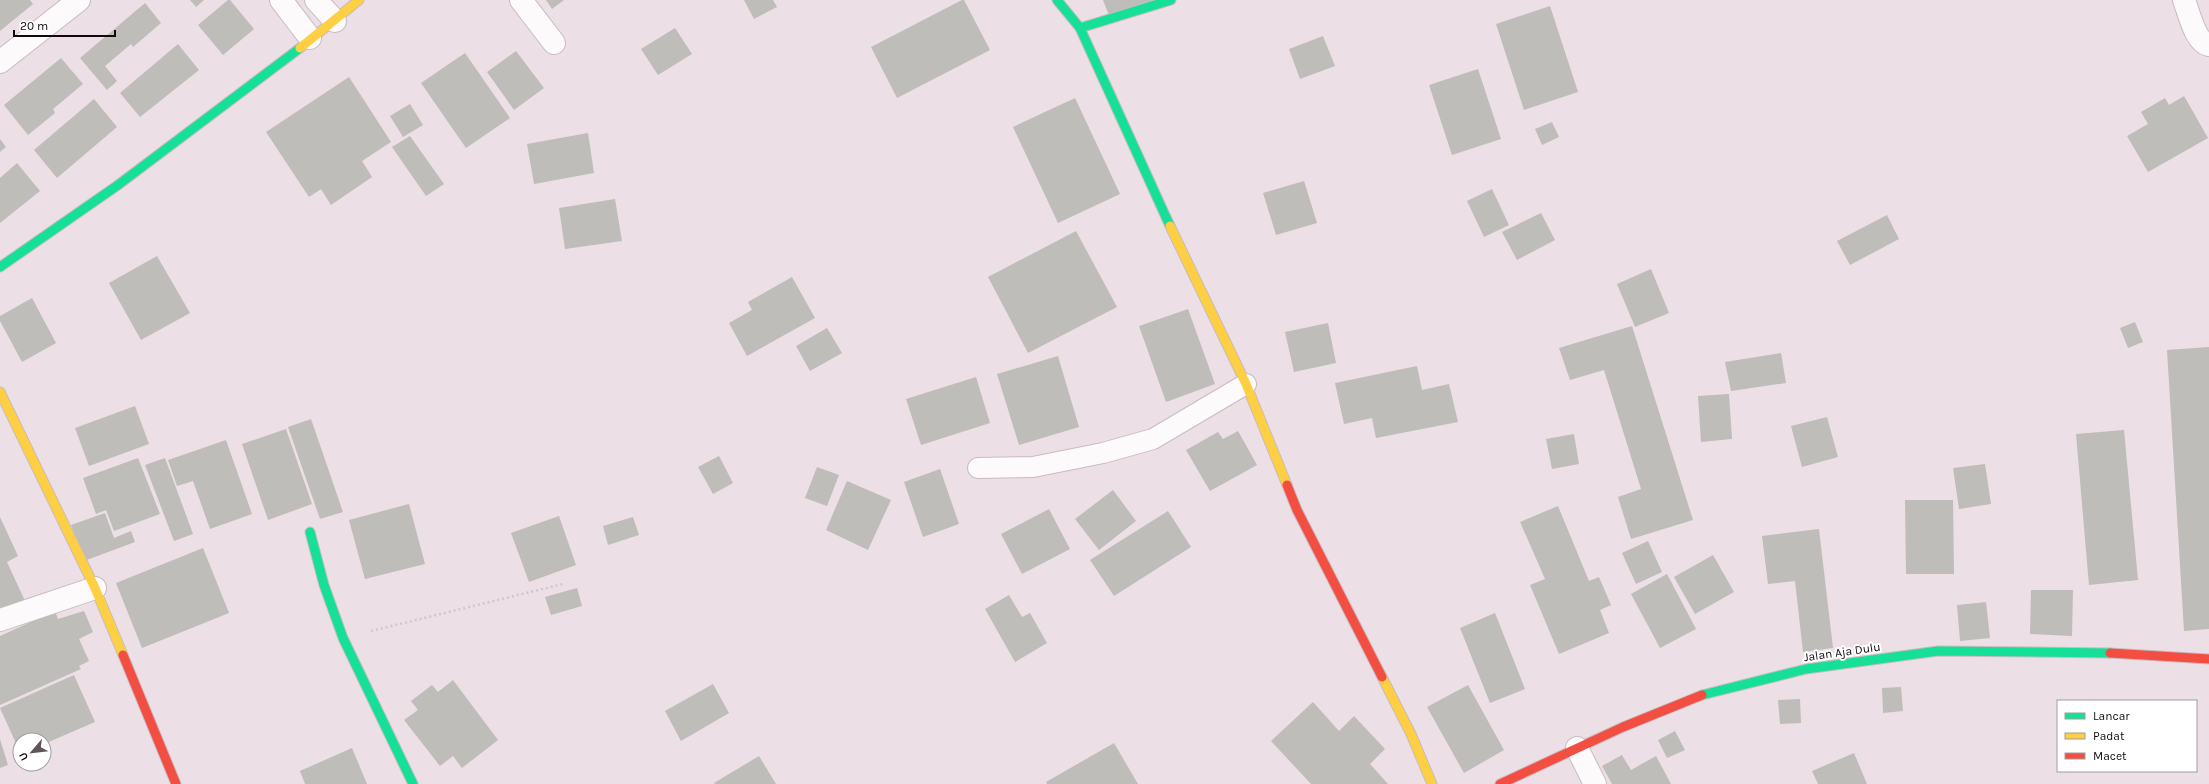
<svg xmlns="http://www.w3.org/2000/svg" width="2209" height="784" viewBox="0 0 2209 784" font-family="Karla,sans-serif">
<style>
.building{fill:#bebdb9}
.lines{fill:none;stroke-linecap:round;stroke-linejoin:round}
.lane-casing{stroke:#c7bcc2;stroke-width:22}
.street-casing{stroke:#c7bcc2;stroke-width:24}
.fast-casing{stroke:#c7bcc2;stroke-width:11}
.slow-casing{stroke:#c7bcc2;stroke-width:11}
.jam-casing{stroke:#c7bcc2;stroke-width:11}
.path{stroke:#cdc9cb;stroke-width:2.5;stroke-dasharray:2 3;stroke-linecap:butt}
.lane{stroke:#fcfafb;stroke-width:20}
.street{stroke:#fcfafb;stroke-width:22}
.fast{stroke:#16e098;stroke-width:9}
.slow{stroke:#ffcf43;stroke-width:9}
.jam{stroke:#f24e42;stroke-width:9}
.labels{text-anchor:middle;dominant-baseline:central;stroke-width:4;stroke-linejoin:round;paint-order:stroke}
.street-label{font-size:12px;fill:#11090d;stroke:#fff}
</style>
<rect width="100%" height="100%" fill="#ecdfe6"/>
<g class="building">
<path d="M 0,0 L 30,0 L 33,4 L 0,31 Z"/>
<path d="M 190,0 L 204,0 L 196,7 Z"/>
<path d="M 228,0 L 230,0 L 254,29 L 223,55 L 198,25 Z"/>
<path d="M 546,0 L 564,0 L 552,9 Z"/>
<path d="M 744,0 L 773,0 L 777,7 L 754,19 Z"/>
<path d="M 962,0 L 964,0 L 990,50 L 897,98 L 871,47 Z"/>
<path d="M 1103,0 L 1154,0 L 1110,18 Z"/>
<path d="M 145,3 L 161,23 L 133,47 L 131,44 L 105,66 L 117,81 L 107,90 L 80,58 Z"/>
<path d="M 1550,6 L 1578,92 L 1524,110 L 1496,24 Z"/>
<path d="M 675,28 L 692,54 L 658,75 L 641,49 Z"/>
<path d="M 1323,36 L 1335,66 L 1300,79 L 1289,49 Z"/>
<path d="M 178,44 L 199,70 L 140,117 L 120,93 Z"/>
<path d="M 516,51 L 544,88 L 514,110 L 487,72 Z"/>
<path d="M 465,53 L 510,118 L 466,148 L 421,83 Z"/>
<path d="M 61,58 L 83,84 L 53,109 L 55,113 L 28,135 L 4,105 Z"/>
<path d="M 1478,69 L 1501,139 L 1452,155 L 1429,85 Z"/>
<path d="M 349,77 L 391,142 L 362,161 L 372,177 L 331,205 L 321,189 L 309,197 L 266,132 Z"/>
<path d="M 2184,96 L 2208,138 L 2148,172 L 2127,136 L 2148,124 L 2141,112 L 2165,98 L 2169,105 Z"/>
<path d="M 1075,98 L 1120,194 L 1058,223 L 1013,127 Z"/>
<path d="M 94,99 L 117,127 L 57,178 L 34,150 Z"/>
<path d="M 410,104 L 423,125 L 403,137 L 390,116 Z"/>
<path d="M 1552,122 L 1559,137 L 1542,145 L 1535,129 Z"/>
<path d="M 588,133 L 594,173 L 534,184 L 527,144 Z"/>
<path d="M 410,136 L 444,184 L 426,196 L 392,147 Z"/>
<path d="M 0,139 L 6,147 L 0,152 Z"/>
<path d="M 17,163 L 40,191 L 0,223 L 0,178 Z"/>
<path d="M 1304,181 L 1317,223 L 1276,235 L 1263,193 Z"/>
<path d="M 1492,189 L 1509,225 L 1484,237 L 1467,201 Z"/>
<path d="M 615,199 L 622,241 L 565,249 L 559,208 Z"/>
<path d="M 1541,213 L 1555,240 L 1517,260 L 1502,232 Z"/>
<path d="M 1887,215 L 1899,239 L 1850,265 L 1837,241 Z"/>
<path d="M 1076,231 L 1117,307 L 1028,353 L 988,277 Z"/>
<path d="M 157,256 L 190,313 L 141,340 L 109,283 Z"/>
<path d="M 1651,269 L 1669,313 L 1635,327 L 1617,284 Z"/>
<path d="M 792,277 L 815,318 L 747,356 L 729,323 L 752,310 L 748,302 Z"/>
<path d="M 32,298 L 56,343 L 22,362 L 0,321 L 0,316 Z"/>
<path d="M 1188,309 L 1215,384 L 1166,402 L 1139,326 Z"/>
<path d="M 2135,322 L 2143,342 L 2128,348 L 2120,328 Z"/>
<path d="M 1328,323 L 1336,363 L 1294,372 L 1285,332 Z"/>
<path d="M 1632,326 L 1693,520 L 1631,539 L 1618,497 L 1641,489 L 1604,370 L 1570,380 L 1559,348 Z"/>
<path d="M 827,328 L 842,353 L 810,371 L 796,346 Z"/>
<path d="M 2209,347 L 2209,629 L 2184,631 L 2167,350 Z"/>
<path d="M 1781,353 L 1786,383 L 1731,391 L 1725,362 Z"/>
<path d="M 1058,356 L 1079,427 L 1019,445 L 997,374 Z"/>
<path d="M 1417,366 L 1422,390 L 1449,384 L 1458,422 L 1376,438 L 1372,418 L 1344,424 L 1335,383 Z"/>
<path d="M 976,377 L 990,423 L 921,445 L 906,399 Z"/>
<path d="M 1729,394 L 1732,439 L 1701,442 L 1698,396 Z"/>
<path d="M 135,406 L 149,444 L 89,466 L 75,428 Z"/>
<path d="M 1827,417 L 1838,457 L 1802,467 L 1791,426 Z"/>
<path d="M 311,419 L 343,512 L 320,519 L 288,427 Z"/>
<path d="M 286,429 L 312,504 L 268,520 L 242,444 Z"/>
<path d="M 2124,430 L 2138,580 L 2089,585 L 2076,434 Z"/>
<path d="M 1238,431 L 1257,465 L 1210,491 L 1186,450 L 1218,432 L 1223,439 Z"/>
<path d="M 1574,434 L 1579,464 L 1552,469 L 1546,439 Z"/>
<path d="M 226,440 L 252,514 L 210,529 L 193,481 L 177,486 L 168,460 Z"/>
<path d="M 719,456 L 733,483 L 713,494 L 698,467 Z"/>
<path d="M 138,458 L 160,514 L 114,531 L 106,510 L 96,514 L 83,478 Z"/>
<path d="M 165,458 L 193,534 L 174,541 L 145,465 Z"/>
<path d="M 1985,464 L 1991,504 L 1959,509 L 1953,468 Z"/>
<path d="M 817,467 L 839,475 L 827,506 L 805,498 Z"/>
<path d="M 940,469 L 959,524 L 923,537 L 904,482 Z"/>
<path d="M 847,481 L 891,500 L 868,550 L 826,530 Z"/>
<path d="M 1113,490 L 1136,521 L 1099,550 L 1075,519 Z"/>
<path d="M 1905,500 L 1953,500 L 1954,574 L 1906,574 Z"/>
<path d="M 409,504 L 425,564 L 365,579 L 349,520 Z"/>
<path d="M 1558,506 L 1589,581 L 1599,577 L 1611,605 L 1600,610 L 1609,633 L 1559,654 L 1530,585 L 1545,579 L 1520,522 Z"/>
<path d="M 1049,509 L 1070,549 L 1022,574 L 1001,534 Z"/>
<path d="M 1168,511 L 1191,547 L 1114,596 L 1090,560 Z"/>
<path d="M 105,513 L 114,538 L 131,531 L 135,542 L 84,561 L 71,525 Z"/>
<path d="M 559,516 L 576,565 L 529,582 L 511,533 Z"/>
<path d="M 0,517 L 18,556 L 7,562 L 25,601 L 0,613 Z"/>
<path d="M 633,517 L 639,535 L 608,545 L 603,526 Z"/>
<path d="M 1819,529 L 1833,648 L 1803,652 L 1795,581 L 1768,584 L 1762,536 Z"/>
<path d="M 1648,541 L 1662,572 L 1636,584 L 1622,553 Z"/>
<path d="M 203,548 L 229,613 L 142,648 L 116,583 Z"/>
<path d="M 1713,555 L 1734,592 L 1695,614 L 1674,577 Z"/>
<path d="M 1667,574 L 1696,629 L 1660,648 L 1631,594 Z"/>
<path d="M 577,588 L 582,606 L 551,615 L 545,597 Z"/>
<path d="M 2031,590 L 2073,590 L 2072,636 L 2030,634 Z"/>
<path d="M 1009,595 L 1022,617 L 1030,613 L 1047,643 L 1015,662 L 985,609 Z"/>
<path d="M 1986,602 L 1990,638 L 1960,641 L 1957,605 Z"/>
<path d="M 55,611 L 58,619 L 84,611 L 93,632 L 79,639 L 89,661 L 79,666 L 81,669 L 0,705 L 0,636 Z"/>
<path d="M 1495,613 L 1525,689 L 1490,703 L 1460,628 Z"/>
<path d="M 74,675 L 95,722 L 44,744 L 44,740 L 20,740 L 20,752 L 0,708 Z"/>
<path d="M 453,680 L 498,740 L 462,768 L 453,756 L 440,766 L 404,720 L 418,710 L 411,701 L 432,685 L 438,692 Z"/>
<path d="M 713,684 L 729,713 L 681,741 L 665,711 Z"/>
<path d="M 1468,685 L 1504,750 L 1464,773 L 1427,707 Z"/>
<path d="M 1901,687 L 1903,711 L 1883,713 L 1882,688 Z"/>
<path d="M 1800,699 L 1801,723 L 1780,724 L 1778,700 Z"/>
<path d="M 1313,702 L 1339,731 L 1354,716 L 1385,749 L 1370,764 L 1388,784 L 1311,784 L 1271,741 Z"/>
<path d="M 1675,731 L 1685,750 L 1667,758 L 1658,740 Z"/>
<path d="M 0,739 L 8,765 L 0,768 Z"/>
<path d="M 1114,743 L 1138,784 L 1047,784 L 1046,782 Z"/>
<path d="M 352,748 L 367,784 L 305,784 L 300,771 Z"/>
<path d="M 1854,753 L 1867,784 L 1818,784 L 1812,771 Z"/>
<path d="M 1622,755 L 1631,770 L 1656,756 L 1671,784 L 1612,784 L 1602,766 Z"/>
<path d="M 759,756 L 776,784 L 715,784 L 714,783 Z"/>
</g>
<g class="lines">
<g class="lane-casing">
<path id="lane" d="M 978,468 L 1033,467 L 1103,453 L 1153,439 L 1246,384"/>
</g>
<g class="street-casing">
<g id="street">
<path d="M 281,0 L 310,38"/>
<path d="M 316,0 L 335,21"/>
<path d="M 521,0 L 554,43"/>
<path d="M 2184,0 C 2189,13 2195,42 2209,45"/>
<path d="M 0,62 L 79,0"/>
<path d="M 0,620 L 95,588"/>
<path d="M 1577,748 L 1595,784"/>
</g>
</g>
<g class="fast-casing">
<g id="fast">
<path d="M 1057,0 L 1080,28 L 1170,226"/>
<path d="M 1080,28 L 1171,0"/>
<path d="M 0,267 L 118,185 L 300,48"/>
<path d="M 310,532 L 324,585 L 343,638 L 413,784"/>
<path d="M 1702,695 L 1806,669 L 1938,651 L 2110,653"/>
</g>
</g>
<g class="slow-casing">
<g id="slow">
<path d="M 300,48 L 359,0"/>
<path d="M 1170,226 L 1246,384 L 1287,485"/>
<path d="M 0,392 L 95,588 L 123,655"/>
<path d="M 1382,677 L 1411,734 L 1432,784"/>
</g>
</g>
<g class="jam-casing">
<g id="jam">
<path d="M 1287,485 L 1297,510 L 1382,677"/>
<path d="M 2110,653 L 2209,659"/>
<path d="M 123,655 L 176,784"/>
<path d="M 1500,784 L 1623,727 L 1702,695"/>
</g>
</g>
<path class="path" d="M 371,631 L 563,584"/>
<use href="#lane" class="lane"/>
<use href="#street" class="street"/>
<use href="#fast" class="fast"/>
<use href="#slow" class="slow"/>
<use href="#jam" class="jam"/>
</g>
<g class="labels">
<g class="street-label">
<text transform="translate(1842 652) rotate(-8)">Jalan Aja Dulu</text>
</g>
</g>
<rect x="2057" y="700" width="140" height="72" fill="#ffffff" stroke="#a09d9e"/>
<rect x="2065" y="713" width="20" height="6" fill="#16e098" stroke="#a09d9e"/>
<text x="2093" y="720" font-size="12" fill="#11090d">Lancar</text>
<rect x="2065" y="733" width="20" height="6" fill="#ffcf43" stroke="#a09d9e"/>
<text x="2093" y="740" font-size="12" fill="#11090d">Padat</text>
<rect x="2065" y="753" width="20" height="6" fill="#f24e42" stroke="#a09d9e"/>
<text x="2093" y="760" font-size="12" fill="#11090d">Macet</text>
<g transform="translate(32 752) rotate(242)"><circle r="19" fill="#ffffff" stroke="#a09d9e"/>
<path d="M0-3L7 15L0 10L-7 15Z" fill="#5e5459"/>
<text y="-6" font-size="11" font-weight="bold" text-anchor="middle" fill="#11090d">U</text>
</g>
<path d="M14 30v6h101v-6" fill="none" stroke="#11090d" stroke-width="2"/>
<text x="20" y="30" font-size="12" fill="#11090d" stroke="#ffffff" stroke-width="3" paint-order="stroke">20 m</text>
</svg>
